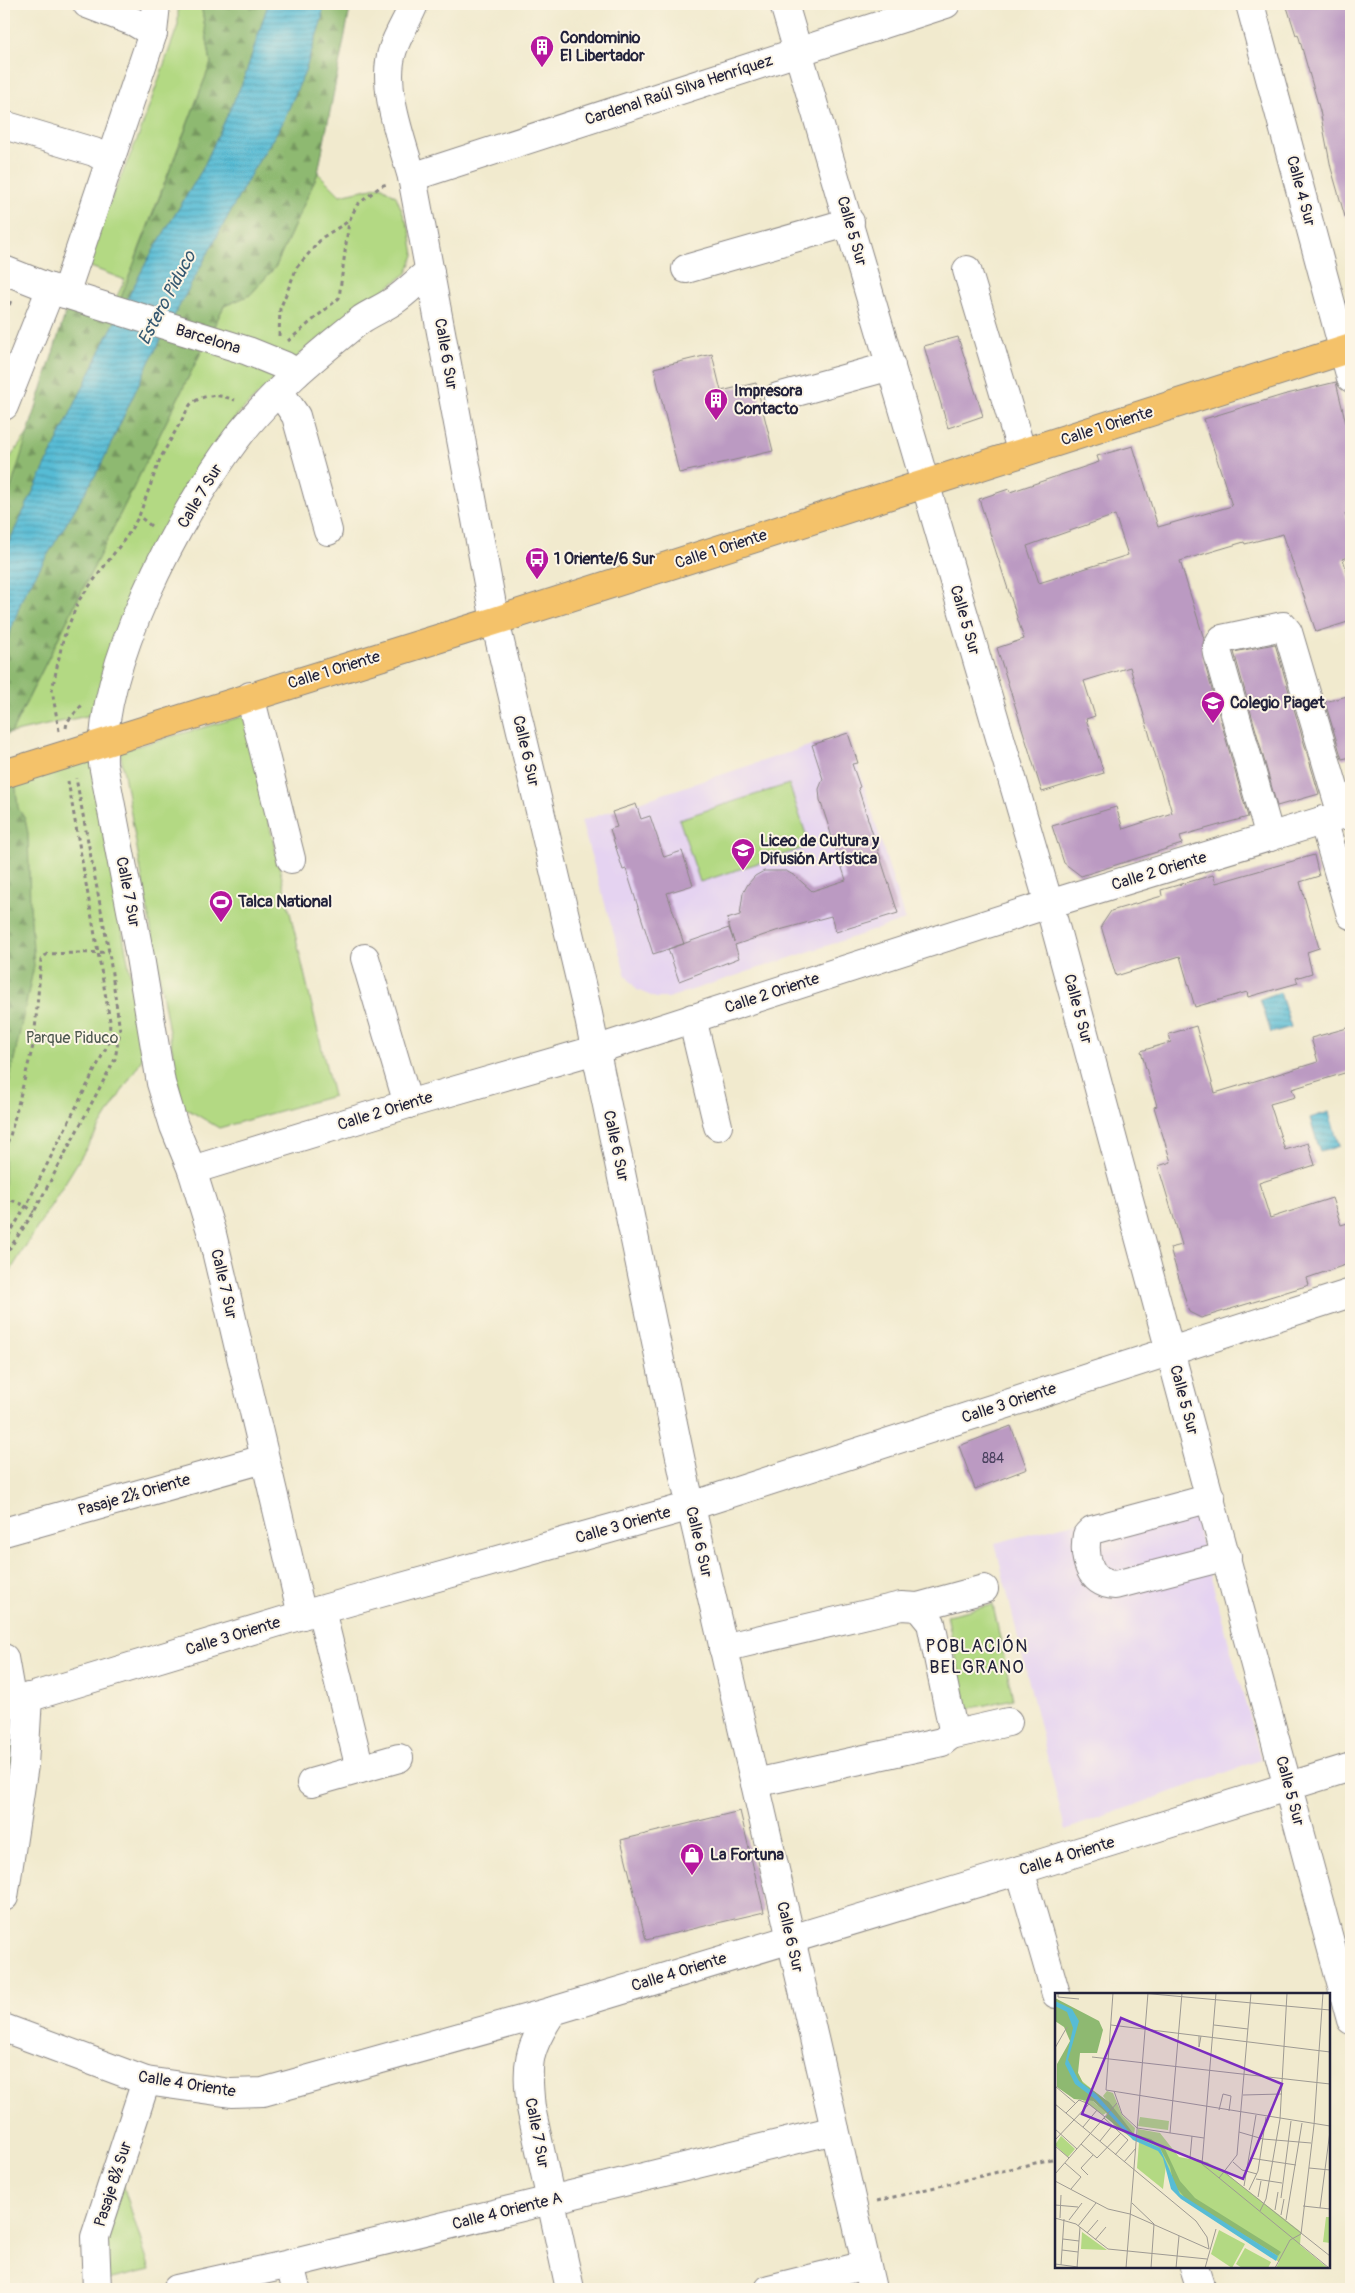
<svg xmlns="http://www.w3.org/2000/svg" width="1355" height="2293" viewBox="0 0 1355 2293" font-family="Pangolin,sans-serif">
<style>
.built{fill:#e5d3f1}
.green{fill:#b3d983;stroke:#6a7e5f}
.forest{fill:url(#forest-firs);stroke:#586e56}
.water{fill:url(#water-rules);stroke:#3c6f88}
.building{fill:#bb9ac2;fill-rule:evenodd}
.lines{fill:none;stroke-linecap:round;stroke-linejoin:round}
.minor-casing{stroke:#8a8684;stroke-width:30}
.major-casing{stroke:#8a8684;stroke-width:30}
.path{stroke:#8a8684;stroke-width:3;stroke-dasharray:4 4;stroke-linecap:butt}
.minor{stroke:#fff;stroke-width:28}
.major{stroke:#f4c26a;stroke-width:28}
.labels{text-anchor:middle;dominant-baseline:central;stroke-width:4;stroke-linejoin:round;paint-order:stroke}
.number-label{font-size:14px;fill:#48405d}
.poi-label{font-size:16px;font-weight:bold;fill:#22223b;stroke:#fcf5e5;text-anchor:start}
.street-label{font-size:16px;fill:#22223b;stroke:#fcf5e5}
.park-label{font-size:16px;fill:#4e5951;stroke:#fcf5e5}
.water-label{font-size:18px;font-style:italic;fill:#355871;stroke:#fcf5e5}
.neighbourhood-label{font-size:18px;letter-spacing:1px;fill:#22223b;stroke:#fcf5e5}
.inset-road{fill:none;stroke:#9e9a93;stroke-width:1}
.view{fill:#7b2cbf;fill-opacity:0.15;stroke:#7b2cbf;stroke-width:2.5}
.inset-edge{fill:none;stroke:#22223b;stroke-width:2.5}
</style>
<defs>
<pattern id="forest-firs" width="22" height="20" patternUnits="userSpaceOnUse" patternTransform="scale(1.25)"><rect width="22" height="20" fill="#8eb971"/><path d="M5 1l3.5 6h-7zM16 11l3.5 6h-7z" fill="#74965e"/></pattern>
<pattern id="water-rules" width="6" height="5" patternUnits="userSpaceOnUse" patternTransform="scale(1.25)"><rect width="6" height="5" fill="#57bcd5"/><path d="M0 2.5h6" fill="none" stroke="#4898ae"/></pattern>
</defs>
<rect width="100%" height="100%" fill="#fcf5e5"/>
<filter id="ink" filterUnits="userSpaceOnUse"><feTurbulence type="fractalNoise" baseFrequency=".02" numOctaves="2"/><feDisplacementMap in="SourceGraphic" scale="10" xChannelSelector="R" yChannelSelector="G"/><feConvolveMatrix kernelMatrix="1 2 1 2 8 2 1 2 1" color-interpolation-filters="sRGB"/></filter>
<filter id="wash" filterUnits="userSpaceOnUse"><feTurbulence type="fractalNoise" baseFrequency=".0096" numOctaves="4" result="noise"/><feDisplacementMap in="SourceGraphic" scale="20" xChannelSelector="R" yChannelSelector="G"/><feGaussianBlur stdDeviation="1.12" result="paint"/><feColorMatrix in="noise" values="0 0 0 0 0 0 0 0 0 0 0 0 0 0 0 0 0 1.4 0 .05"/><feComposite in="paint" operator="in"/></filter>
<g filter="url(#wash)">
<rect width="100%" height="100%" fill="#f1eace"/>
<g class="built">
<path d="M 848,733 L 905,920 L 668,998 L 656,998 L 637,990 L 626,976 L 581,821 Z"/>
<path d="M 1188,1494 L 1261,1760 L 1065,1830 L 995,1543 Z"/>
</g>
<g class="green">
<path d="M 178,4 L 201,4 L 211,63 L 139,249 L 4,702 L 4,466 L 94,342 L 125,280 L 83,264 L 139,135 L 178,25 Z"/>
<path d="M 318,173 L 340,195 L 381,186 L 396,196 L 410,231 L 414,255 L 407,273 L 309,346 L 239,413 L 183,490 L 143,576 L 91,715 L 11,733 L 224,306 L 250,295 L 276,266 Z"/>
<path d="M 244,716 L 333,1096 L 219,1128 L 182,1106 L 120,751 Z"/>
<path d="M 90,757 L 145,1054 L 4,1281 L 4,782 Z"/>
<path d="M 789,784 L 810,846 L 700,882 L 679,819 Z"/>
<path d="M 993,1605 L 1013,1699 L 967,1709 L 947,1615 Z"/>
<path d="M 4,1672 L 21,1721 L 4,1897 Z"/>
<path d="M 121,2178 L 150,2270 L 103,2281 L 102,2226 Z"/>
</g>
<g class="forest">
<path d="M 201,4 L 351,4 L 318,173 L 276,266 L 250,295 L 224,306 L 11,733 L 4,735 L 4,510 L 71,295 L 113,318 L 211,63 Z"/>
<path d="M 15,778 L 18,808 L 25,819 L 28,833 L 30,904 L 34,966 L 4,1106 L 4,782 Z"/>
</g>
<g class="water">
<path d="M 268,4 L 323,4 L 322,19 L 304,74 L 282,124 L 253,170 L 149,362 L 99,469 L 23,596 L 4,650 L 4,554 L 7,546 L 106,339 L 148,259 L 202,170 L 244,79 Z"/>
<path d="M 1280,992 L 1291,1027 L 1271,1033 L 1260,999 Z"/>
<path d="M 1329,1112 L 1339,1146 L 1320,1152 L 1310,1118 Z"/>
</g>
<g id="blocks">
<g class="building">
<path d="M 1286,4 L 1351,4 L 1351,216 L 1345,217 L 1331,168 L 1320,111 L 1298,34 L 1296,35 Z"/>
<path d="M 958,337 L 983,416 L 948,428 L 924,346 Z"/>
<path d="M 712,354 L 721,391 L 756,383 L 773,451 L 679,473 L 654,368 Z"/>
<path d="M 1336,382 L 1351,444 L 1351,512 L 1345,514 L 1351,532 L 1351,556 L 1343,559 L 1351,584 L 1351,621 L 1316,632 L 1283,534 L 1245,544 L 1244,542 L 1180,561 L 1204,639 L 1202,650 L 1203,658 L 1248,817 L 1180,836 L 1182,844 L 1081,876 L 1064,863 L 1052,826 L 1116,807 L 1123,829 L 1172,813 L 1130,667 L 1084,681 L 1095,716 L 1086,719 L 1104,773 L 1042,792 L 997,648 L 1024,639 L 979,499 L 1009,489 L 1010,492 L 1099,462 L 1097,456 L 1133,446 L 1158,527 L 1232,506 L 1204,419 L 1283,395 ZM 1115,515 L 1128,555 L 1039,583 L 1027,546 Z"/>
<path d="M 1275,644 L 1319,794 L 1277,806 L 1234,652 Z"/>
<path d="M 1351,695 L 1351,757 L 1342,759 L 1325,702 Z"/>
<path d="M 848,733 L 858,763 L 852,764 L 860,787 L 858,788 L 898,913 L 836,932 L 831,916 L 776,931 L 735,945 L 739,958 L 679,981 L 668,949 L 729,928 L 734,942 L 727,919 L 740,915 L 743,893 L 748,884 L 755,876 L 764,871 L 786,871 L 795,876 L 812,891 L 846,880 L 820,800 L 819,789 L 823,779 L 812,745 Z"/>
<path d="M 636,804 L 641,819 L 650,816 L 664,857 L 682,851 L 693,885 L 667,893 L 684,944 L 653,954 L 626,869 L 623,870 L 610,829 L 617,827 L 612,812 Z"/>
<path d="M 1314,855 L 1319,876 L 1300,882 L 1319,948 L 1307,952 L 1312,973 L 1296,978 L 1298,983 L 1248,997 L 1247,992 L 1195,1007 L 1180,956 L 1116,976 L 1101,926 L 1111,911 L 1162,896 L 1161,890 L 1213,875 L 1216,883 Z"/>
<path d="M 1196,1026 L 1215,1093 L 1318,1062 L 1311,1038 L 1351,1027 L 1351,1071 L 1292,1089 L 1295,1097 L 1270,1104 L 1285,1150 L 1308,1143 L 1315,1165 L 1259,1183 L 1270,1218 L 1332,1198 L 1341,1225 L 1351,1222 L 1351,1263 L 1307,1278 L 1309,1285 L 1201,1318 L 1189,1312 L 1170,1248 L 1182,1245 L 1158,1166 L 1171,1162 L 1154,1107 L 1157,1106 L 1141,1051 L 1171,1042 L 1169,1034 Z"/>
<path d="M 1011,1426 L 1027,1469 L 975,1489 L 959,1446 Z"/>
<path d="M 740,1811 L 764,1912 L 646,1940 L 621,1840 Z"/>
</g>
</g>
</g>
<g filter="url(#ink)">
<use href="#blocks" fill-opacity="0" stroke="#8a8684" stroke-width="1"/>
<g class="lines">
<g class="minor-casing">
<g id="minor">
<path d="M 87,4 L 134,22 L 153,33 L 156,4"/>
<path d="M 414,4 C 408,19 398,34 393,49 C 380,86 402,141 412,177 L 495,621 L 587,1009 L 685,1481 L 872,2289"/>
<path d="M 784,4 L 1049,904 L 1351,2020"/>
<path d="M 1250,4 L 1351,378"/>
<path d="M 4,125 L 94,152 L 110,161"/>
<path d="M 412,177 L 946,4"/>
<path d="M 686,269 L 850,222"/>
<path d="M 4,270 L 65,294 L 248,351 L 285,366 L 297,373"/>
<path d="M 967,270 L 1022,453"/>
<path d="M 65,294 L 153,33"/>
<path d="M 279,391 L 296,416 L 328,531"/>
<path d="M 778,397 L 891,366"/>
<path d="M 4,406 L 51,288"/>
<path d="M 250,696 L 291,859"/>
<path d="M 1323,820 L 1351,915"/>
<path d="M 1270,837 L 1218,654 L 1217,648 L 1222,639 L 1283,626 L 1288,632 L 1342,815"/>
<path d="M 365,958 L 408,1104"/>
<path d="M 692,1018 L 718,1126"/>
<path d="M 192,1170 L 408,1104 L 595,1050 L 1049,904 L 1351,812"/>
<path d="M 1211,1498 L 1092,1530 L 1087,1535 C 1083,1557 1089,1584 1115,1585 L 1227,1556"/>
<path d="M 4,1532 L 264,1459"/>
<path d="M 918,1607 L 984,1589"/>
<path d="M 321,1610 L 360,1769"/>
<path d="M 302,1615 L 212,1234 L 192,1170 L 174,1126 L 161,1083 L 140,957 L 103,764 C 100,663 177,518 236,439 C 254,415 277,392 298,372 C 319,354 340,336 362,319 C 373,312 385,307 395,300 C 407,292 418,280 430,271"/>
<path d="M 723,1648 L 901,1606 L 918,1607 L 931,1623 L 953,1730 L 951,1735 L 942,1742 L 755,1783"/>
<path d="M 4,1658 L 12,1703"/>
<path d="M 4,1705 L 302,1615 L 691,1506 L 1351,1293"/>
<path d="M 951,1735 L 1008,1722"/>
<path d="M 311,1783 L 399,1758"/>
<path d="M 1020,1870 L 1056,1994"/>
<path d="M 4,1897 L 24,1765 L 28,1697"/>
<path d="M 553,2011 C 527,2050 526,2063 531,2108 L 570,2289"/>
<path d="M 4,2028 L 146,2081 L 231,2093 L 263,2092 L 553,2011 L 1020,1870 L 1351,1767"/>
<path d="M 290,2264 L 296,2289"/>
<path d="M 1194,2267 L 1201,2289"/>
<path d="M 97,2289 L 95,2237 L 146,2081"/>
<path d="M 177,2289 L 290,2264 L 835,2130"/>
<path d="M 769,2289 L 866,2265"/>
</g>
</g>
<g class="major-casing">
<path id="major" d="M 4,774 L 495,621 L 1351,348"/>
</g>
<g class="path">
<path d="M 4,320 L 11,300"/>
<path d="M 279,336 L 280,309 L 297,267 L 323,237 L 349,221 L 357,205 L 381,186 L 387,184"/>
<path d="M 288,341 L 339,298 L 349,221"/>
<path d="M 151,526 L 139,516 L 160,459 L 190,405 C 204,393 218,394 235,400"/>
<path d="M 66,728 L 67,722 L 82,705"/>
<path d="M 59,731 L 52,690 L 63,639 L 79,600 L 127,536 L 139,516"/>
<path d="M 4,1150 L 10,1136 L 34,1042 L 41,960 L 47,954 L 109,952"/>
<path d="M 4,1197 L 26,1206 L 34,1212"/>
<path d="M 4,1243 L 26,1206 L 109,1042 L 110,1021 L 68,781"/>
<path d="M 4,1257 L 34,1212 L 115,1059 L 120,1031 L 109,952 L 76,778"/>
<path d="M 877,2201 L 1056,2158"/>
</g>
<use href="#minor" class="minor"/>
<use href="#major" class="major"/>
</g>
</g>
<defs>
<g id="building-pin" transform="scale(1.25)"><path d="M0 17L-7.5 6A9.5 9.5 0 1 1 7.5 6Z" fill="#b5179e" stroke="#fcf5e5"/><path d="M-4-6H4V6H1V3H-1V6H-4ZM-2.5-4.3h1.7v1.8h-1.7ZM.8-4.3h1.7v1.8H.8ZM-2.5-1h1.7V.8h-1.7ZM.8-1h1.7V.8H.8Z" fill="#fff"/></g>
<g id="bus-pin" transform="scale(1.25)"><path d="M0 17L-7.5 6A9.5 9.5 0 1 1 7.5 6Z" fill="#b5179e" stroke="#fcf5e5"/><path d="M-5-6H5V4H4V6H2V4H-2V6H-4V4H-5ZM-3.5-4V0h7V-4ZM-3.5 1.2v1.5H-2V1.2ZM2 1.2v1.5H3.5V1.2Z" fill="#fff"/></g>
<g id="school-pin" transform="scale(1.25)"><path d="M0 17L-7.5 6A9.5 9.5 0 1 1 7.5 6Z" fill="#b5179e" stroke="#fcf5e5"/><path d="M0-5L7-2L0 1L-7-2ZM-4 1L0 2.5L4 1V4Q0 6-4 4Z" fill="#fff"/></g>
<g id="stadium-pin" transform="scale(1.25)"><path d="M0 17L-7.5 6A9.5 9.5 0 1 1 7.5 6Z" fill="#b5179e" stroke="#fcf5e5"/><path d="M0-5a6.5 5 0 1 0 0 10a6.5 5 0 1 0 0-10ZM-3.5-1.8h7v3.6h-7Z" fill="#fff"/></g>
<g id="shop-pin" transform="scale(1.25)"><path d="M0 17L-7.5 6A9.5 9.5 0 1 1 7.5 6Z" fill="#b5179e" stroke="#fcf5e5"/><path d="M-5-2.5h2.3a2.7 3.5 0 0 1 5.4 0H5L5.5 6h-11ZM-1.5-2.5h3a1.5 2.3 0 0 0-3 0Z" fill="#fff"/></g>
</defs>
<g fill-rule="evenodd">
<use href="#building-pin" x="542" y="47"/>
<use href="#building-pin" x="716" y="400"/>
<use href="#bus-pin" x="537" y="559"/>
<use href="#school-pin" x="1213" y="703"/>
<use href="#school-pin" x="743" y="850"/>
<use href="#stadium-pin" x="221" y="902"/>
<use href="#shop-pin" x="692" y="1855"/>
</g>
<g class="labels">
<g class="number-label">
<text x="993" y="1458">884</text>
</g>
<g class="poi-label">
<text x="560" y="38">Condominio<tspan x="560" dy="18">El Libertador</tspan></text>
<text x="734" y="391">Impresora<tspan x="734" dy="18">Contacto</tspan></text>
<text x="554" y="559">1 Oriente/6 Sur</text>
<text x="1230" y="703">Colegio Piaget</text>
<text x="760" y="841">Liceo de Cultura y<tspan x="760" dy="18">Difusión Artística</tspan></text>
<text x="238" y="902">Talca National</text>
<text x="710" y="1855">La Fortuna</text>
</g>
<g class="street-label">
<text transform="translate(679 90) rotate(-18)">Cardenal Raúl Silva Henríquez</text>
<text transform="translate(1301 191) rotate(75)">Calle 4 Sur</text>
<text transform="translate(852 231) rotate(74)">Calle 5 Sur</text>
<text transform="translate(208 339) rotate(17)">Barcelona</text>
<text transform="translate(446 354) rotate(80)">Calle 6 Sur</text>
<text transform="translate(1107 426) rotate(-18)">Calle 1 Oriente</text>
<text transform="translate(200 496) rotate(-59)">Calle 7 Sur</text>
<text transform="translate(721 549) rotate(-18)">Calle 1 Oriente</text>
<text transform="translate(965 620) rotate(74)">Calle 5 Sur</text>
<text transform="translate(334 670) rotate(-17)">Calle 1 Oriente</text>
<text transform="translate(526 751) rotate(77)">Calle 6 Sur</text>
<text transform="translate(1159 871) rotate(-17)">Calle 2 Oriente</text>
<text transform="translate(128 892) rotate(79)">Calle 7 Sur</text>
<text transform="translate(772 993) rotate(-18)">Calle 2 Oriente</text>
<text transform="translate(1078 1009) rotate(75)">Calle 5 Sur</text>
<text transform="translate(385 1111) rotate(-17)">Calle 2 Oriente</text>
<text transform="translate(616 1146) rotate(78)">Calle 6 Sur</text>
<text transform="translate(224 1284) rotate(77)">Calle 7 Sur</text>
<text transform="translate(1184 1400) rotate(75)">Calle 5 Sur</text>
<text transform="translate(1009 1403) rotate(-18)">Calle 3 Oriente</text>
<text transform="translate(134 1495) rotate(-16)">Pasaje 2½ Oriente</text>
<text transform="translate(623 1525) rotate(-16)">Calle 3 Oriente</text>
<text transform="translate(699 1542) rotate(77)">Calle 6 Sur</text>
<text transform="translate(233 1636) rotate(-17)">Calle 3 Oriente</text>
<text transform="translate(1290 1791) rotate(75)">Calle 5 Sur</text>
<text transform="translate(1067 1856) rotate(-17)">Calle 4 Oriente</text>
<text transform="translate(790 1937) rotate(77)">Calle 6 Sur</text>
<text transform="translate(679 1972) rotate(-17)">Calle 4 Oriente</text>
<text transform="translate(187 2084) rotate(9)">Calle 4 Oriente</text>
<text transform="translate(537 2133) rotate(79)">Calle 7 Sur</text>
<text transform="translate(113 2184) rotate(-72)">Pasaje 8½ Sur</text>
<text transform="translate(507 2211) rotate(-14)">Calle 4 Oriente A</text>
</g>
<g class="park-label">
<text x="72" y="1038">Parque Piduco</text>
</g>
<g class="water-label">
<text transform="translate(167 298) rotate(-62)">Estero Piduco</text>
</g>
<g class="neighbourhood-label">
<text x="977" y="1646">POBLACIÓN<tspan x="977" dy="21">BELGRANO</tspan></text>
</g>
</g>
<g transform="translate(1055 1993)">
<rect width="275" height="275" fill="#f1eace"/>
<path d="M 0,9 L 30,51 L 18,70 L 27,88 L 45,103 L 67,133 L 82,143 L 83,136 L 105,140 L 124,164 L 152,169 L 169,179 L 246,239 L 245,252 L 273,275 L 221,275 L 224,269 L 123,203 L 111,172 L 108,196 L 82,175 L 84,149 L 60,134 L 51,120 L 48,122 L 26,106 L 38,108 L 43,113 L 9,67 L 16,46 ZM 52,98 L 58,100 L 67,122 L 80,135 L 79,141 L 48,103 ZM 85,124 L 114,128 L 113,137 L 83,133 ZM 6,143 L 20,156 L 13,164 L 0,152 ZM 271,224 L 275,224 L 275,250 L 268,249 ZM 164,237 L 190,251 L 177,275 L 156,261 ZM 27,239 L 52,257 L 26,256 ZM 190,255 L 216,269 L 213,275 L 187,275 L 181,271 Z" fill="#b3d983"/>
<path d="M 0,5 L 44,28 L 48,37 L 42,60 L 25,60 L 23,80 L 28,90 L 54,109 L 79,141 L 78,146 L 50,124 L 53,121 L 38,108 L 19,106 L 2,94 L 2,71 L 15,48 L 9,34 L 0,28 ZM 82,142 L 96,146 L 110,156 L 125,188 L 140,205 L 226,259 L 223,263 L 131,206 L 119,192 L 115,174 L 105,155 Z" fill="#8eb971"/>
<path d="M 0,8 L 17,16 L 24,28 L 13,67 L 24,88 L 41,101 L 77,142 L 105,155 L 125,201 L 223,263 L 221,268 L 126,206 L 116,196 L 108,165 L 103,158 L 78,147 L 40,106 L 20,91 L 10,71 L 18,35 L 12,19 L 0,13 Z" fill="#57bcd5"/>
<path class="inset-road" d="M 3,0 L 3,4 L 24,6M 58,0 L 51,97 L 275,133M 86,0 L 275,17M 161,0 L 147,171 L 274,275M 56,32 L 275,59M 159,32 L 193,36M 144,43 L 144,54 L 146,43M 0,55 L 12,34M 37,64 L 275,91M 0,93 L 20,110M 59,98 L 67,121 L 82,135 L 149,145M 188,102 L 227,101M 0,111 L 141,228 L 152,244 L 154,256M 34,111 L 50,124M 164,117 L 168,101 L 176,103 L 174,118M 49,125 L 73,147 L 60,162M 28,134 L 42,117M 0,136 L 22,156M 184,139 L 208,146 L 256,150M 115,140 L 127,0M 137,143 L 135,165 L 147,168M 0,147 L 34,111 L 24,107 L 11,120M 45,148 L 57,133M 26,151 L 42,165 L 66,140M 0,153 L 14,165M 195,165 L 241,172M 69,169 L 81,155M 178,169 L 187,177 L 202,181M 10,170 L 26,184 L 16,196M 254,175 L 275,177M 169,179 L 275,263M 0,181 L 62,110M 33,182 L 26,175 L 38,162M 164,185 L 182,162 L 196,0M 201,186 L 227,190M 0,188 L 53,216 L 75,221 L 154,256M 189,193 L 201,122M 194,197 L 203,178 L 211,124M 203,204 L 206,188M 226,205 L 236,128M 77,210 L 99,231 L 96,275M 0,212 L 23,214M 248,213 L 275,216M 265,215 L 275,138M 220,217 L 223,199M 205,218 L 211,206 L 225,126 L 232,0M 226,222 L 229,206M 0,225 L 21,231 L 53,256 L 152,266M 5,225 L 6,202M 14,227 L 27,210M 231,227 L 247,130M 23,233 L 41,210M 32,240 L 43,227M 8,246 L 24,248M 40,247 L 51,234M 7,257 L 23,259M 0,271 L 23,274M 6,272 L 9,226M 22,275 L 25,234M 71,275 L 93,0M 121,275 L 124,243M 150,275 L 161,236M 220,275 L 235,247 L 246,241 L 259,132 L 268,0"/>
<path class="view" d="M 66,25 L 227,91 L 188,186 L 27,121 Z"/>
<rect width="275" height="275" class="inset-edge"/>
</g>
<rect width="1355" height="2293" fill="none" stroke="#fcf5e5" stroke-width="20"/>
</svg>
